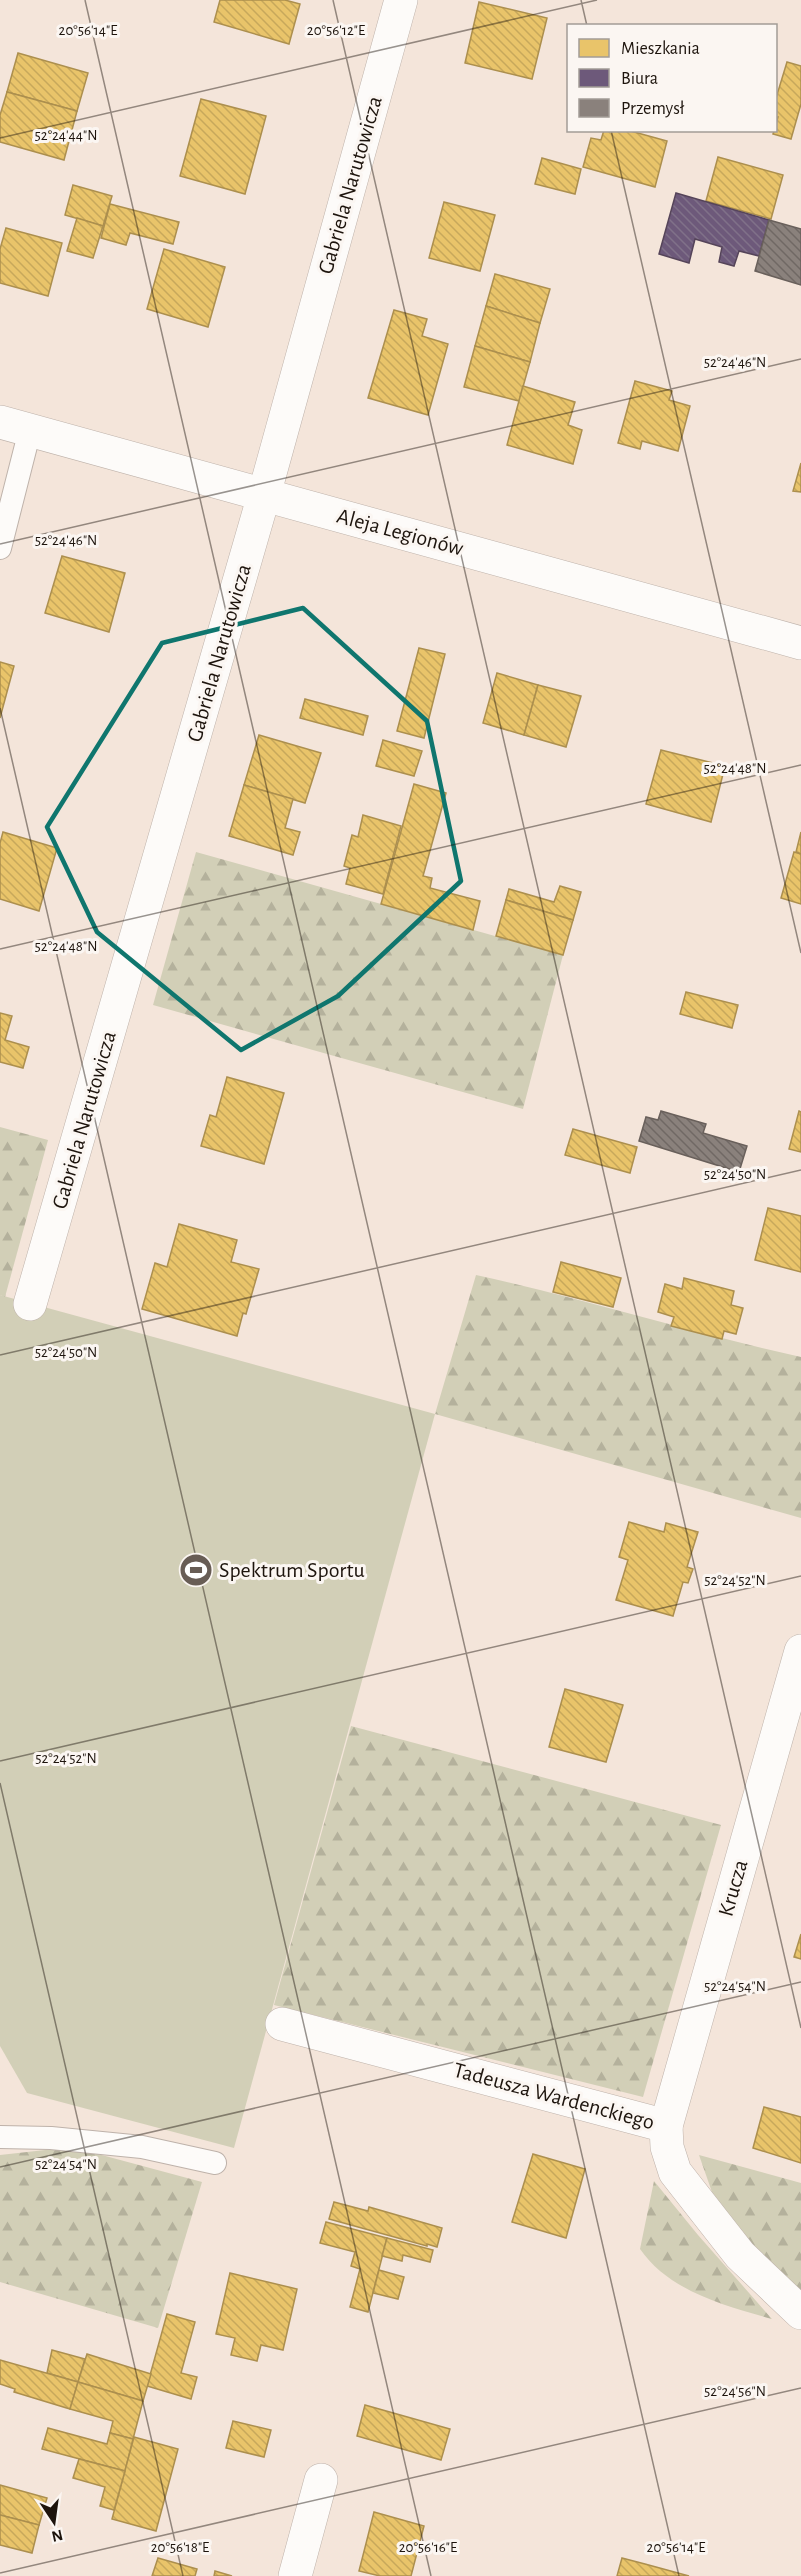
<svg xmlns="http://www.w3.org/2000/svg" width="801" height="2576" viewBox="0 0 801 2576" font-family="'Alegreya Sans',sans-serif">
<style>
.grass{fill:#d2cfb7}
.forest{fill:url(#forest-firs)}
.homes{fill:url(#homes-back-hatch);stroke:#ac8f4e;stroke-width:1.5}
.offices{fill:url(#offices-back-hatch);stroke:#554459;stroke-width:1.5}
.industry{fill:url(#industry-back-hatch);stroke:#69605b;stroke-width:1.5}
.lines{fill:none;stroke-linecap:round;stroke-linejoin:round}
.lane-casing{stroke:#beb2aa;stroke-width:24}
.street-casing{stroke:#beb2aa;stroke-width:34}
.secondary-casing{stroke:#beb2aa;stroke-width:34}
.lane{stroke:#fdfbf9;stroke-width:22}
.street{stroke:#fdfbf9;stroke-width:33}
.secondary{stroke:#fdfbf9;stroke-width:33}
.marked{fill:none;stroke:#0f766e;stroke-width:4.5;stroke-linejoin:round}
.ticks{fill:none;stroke:#1d140d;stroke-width:1.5;stroke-opacity:0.45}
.labels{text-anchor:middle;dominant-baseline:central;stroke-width:6;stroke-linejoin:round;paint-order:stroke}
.street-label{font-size:22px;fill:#1d140d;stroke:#fbf6f2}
.poi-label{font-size:22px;fill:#1d140d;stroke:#fbf6f2;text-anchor:start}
.ticks-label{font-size:15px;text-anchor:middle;fill:#1d140d;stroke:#fbf6f2;stroke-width:6;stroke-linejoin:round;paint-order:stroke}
</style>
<defs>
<pattern id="forest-firs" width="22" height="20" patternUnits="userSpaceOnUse" patternTransform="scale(1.5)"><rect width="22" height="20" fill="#d2cfb7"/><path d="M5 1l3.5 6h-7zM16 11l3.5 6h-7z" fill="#b4b19c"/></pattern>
<pattern id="homes-back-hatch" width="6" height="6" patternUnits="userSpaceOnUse" patternTransform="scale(1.5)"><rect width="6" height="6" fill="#e9c46a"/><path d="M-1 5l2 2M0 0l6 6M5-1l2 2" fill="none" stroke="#c7a85b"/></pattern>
<pattern id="offices-back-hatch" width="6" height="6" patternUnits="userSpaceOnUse" patternTransform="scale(1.5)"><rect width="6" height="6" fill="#6d597a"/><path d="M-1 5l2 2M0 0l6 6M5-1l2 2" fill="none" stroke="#807189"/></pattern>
<pattern id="industry-back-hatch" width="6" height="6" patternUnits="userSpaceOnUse" patternTransform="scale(1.5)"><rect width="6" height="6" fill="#8a817c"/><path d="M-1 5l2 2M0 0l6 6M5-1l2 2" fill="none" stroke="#706864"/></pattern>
</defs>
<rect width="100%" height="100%" fill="#f4e5da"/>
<path class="grass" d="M 0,1295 L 435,1414 L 234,2148 L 27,2093 L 0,2046 Z"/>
<g class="forest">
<path d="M 196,852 L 563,955 L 523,1109 L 153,1005 Z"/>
<path d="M 0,1127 L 48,1140 L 5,1297 L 0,1295 Z"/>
<path d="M 476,1275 C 585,1299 692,1333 801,1357 L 801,1518 L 435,1414 Z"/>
<path d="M 351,1726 L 721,1825 L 643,2097 L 274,2005 Z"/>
<path d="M 72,2147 L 202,2182 L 158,2328 L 0,2282 L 0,2155 Z"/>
<path d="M 699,2155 L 801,2183 L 801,2301 L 769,2268 L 713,2195 Z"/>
<path d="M 654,2181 L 698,2235 L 772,2319 C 725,2306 669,2291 640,2249 Z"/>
</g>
<g class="homes">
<path d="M 220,0 L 285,0 L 300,4 L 289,44 L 214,22 Z"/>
<path d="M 479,2 L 547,18 L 532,79 L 465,63 Z"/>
<path d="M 18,53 L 88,73 L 77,111 L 7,92 Z"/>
<path d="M 787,62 L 801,66 L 801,104 L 791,139 L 773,134 L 778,117 L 776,117 L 776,98 Z"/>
<path d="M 7,92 L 77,111 L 64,160 L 0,142 L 0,115 Z"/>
<path d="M 201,99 L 266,116 L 245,194 L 180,176 Z"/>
<path d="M 604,130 L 627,130 L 667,141 L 655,187 L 583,167 L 591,138 L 601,140 Z"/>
<path d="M 718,157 L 783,175 L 771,219 L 706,201 Z"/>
<path d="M 542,158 L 581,169 L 575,194 L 535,184 Z"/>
<path d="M 73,185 L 112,196 L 103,226 L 65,215 Z"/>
<path d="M 444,202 L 495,215 L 480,271 L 429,258 Z"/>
<path d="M 110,204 L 179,222 L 173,244 L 130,233 L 126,245 L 101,238 Z"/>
<path d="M 77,218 L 103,226 L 93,258 L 67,251 Z"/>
<path d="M 6,228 L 62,243 L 48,296 L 0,283 L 0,249 Z"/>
<path d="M 164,249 L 225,267 L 208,327 L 147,309 Z"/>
<path d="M 495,274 L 550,289 L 540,323 L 486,306 Z"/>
<path d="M 486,306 L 540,323 L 530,362 L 475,346 Z"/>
<path d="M 394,310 L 427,319 L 422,336 L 448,344 L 428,415 L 368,398 Z"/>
<path d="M 475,346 L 530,362 L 519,401 L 464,387 Z"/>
<path d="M 635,381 L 672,391 L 669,400 L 690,406 L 678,451 L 642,441 L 640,449 L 618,443 Z"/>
<path d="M 523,386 L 575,402 L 568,425 L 582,430 L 573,464 L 507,445 Z"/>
<path d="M 801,463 L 801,492 L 793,491 Z"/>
<path d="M 62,556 L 125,573 L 109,632 L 45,613 Z"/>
<path d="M 419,648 L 445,654 L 424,738 L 397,731 Z"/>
<path d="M 0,662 L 14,666 L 0,718 Z"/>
<path d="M 497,673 L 538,685 L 524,735 L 483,723 Z"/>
<path d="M 538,685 L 581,696 L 566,747 L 524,735 Z"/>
<path d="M 305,699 L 368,716 L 363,735 L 300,718 Z"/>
<path d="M 259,735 L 321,753 L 305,803 L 244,785 Z"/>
<path d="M 383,740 L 422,751 L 414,776 L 376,766 Z"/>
<path d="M 661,750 L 725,766 L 711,822 L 646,804 Z"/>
<path d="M 414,784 L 446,793 L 423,876 L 432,878 L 430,888 L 480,901 L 473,930 L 381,904 Z"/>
<path d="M 244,785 L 293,799 L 285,828 L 300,832 L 293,855 L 229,836 Z"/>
<path d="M 363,815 L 401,826 L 383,894 L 346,884 L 350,868 L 344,866 L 352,835 L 358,837 Z"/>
<path d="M 3,832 L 57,848 L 39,911 L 0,899 L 0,843 Z"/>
<path d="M 801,832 L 801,854 L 796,852 Z"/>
<path d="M 794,852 L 801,854 L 801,904 L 781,898 Z"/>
<path d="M 560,886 L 581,892 L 573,920 L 506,900 L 509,889 L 554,902 Z"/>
<path d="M 506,900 L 573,920 L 563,955 L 496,936 Z"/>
<path d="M 686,992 L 738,1005 L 732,1028 L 680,1014 Z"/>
<path d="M 0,1013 L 12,1016 L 5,1040 L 29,1047 L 23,1068 L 0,1062 Z"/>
<path d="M 227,1077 L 284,1093 L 264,1164 L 201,1146 L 210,1115 L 216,1117 Z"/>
<path d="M 799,1111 L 801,1112 L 801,1152 L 789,1149 Z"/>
<path d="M 573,1129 L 637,1147 L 630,1173 L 565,1155 Z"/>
<path d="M 768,1208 L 801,1216 L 801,1272 L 755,1260 Z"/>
<path d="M 179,1224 L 237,1240 L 231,1262 L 259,1269 L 246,1314 L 243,1313 L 237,1336 L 142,1309 L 155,1263 L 167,1267 Z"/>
<path d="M 561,1262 L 621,1278 L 613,1307 L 553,1292 Z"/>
<path d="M 684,1278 L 734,1291 L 731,1305 L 743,1308 L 736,1334 L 724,1331 L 722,1339 L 671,1326 L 674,1317 L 658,1312 L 665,1284 L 682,1289 Z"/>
<path d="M 629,1522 L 664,1532 L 666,1523 L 698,1532 L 687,1567 L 693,1569 L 688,1583 L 683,1582 L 673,1616 L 616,1600 L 628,1560 L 619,1557 Z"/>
<path d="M 565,1689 L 623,1705 L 606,1762 L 549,1747 Z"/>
<path d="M 801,1934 L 801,1959 L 794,1957 Z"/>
<path d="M 764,2107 L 801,2117 L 801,2163 L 753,2148 Z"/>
<path d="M 533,2154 L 585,2169 L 566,2238 L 512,2222 Z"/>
<path d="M 334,2202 L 368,2211 L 369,2207 L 442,2228 L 437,2247 L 427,2244 L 427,2246 L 329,2219 Z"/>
<path d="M 326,2222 L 387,2238 L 368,2312 L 350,2307 L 360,2269 L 351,2266 L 355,2252 L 320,2243 Z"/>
<path d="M 387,2238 L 433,2250 L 430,2262 L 403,2255 L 402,2261 L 382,2256 Z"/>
<path d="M 379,2270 L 404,2277 L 398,2299 L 373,2293 Z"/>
<path d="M 230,2273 L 297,2289 L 283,2350 L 261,2345 L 257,2361 L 231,2355 L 235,2338 L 216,2334 Z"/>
<path d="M 167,2314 L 195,2322 L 181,2373 L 197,2377 L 191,2399 L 147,2386 Z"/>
<path d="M 52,2350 L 85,2359 L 78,2382 L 47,2373 Z"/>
<path d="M 87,2354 L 151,2374 L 143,2401 L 78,2382 Z"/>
<path d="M 0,2360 L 78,2382 L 70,2409 L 14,2392 L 15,2389 L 0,2384 Z"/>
<path d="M 78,2382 L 143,2401 L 133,2439 L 110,2433 L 113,2421 L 70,2409 Z"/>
<path d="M 365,2405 L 450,2429 L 441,2460 L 357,2436 Z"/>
<path d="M 233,2421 L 271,2430 L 264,2457 L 226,2448 Z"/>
<path d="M 48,2428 L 107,2444 L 110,2433 L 133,2439 L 125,2471 L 42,2449 Z"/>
<path d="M 134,2437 L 178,2449 L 156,2531 L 112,2519 Z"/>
<path d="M 79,2459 L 125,2471 L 114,2510 L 100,2506 L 105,2487 L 73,2478 Z"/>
<path d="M 0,2485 L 47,2498 L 39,2525 L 0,2515 Z"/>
<path d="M 374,2512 L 424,2526 L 411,2576 L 380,2576 L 359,2571 Z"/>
<path d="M 0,2515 L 39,2525 L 32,2553 L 0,2545 Z"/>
<path d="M 158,2558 L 197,2569 L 195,2576 L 152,2576 Z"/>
<path d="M 622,2558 L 645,2564 L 689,2576 L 617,2576 Z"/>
<path d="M 215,2571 L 232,2576 L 214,2576 Z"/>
</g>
<path class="offices" d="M 676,193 L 769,220 L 759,256 L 739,251 L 734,266 L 719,262 L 722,247 L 695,239 L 689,263 L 659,254 Z"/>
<g class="industry">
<path d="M 769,220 L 801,229 L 801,285 L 755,271 Z"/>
<path d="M 661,1111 L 706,1124 L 703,1133 L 747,1146 L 739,1172 L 639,1141 L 646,1117 L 658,1120 Z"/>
</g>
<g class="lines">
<g class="lane-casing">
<g id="lane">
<path d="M 0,548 L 30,430"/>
<path d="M 0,2137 L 51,2138 L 142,2147 L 215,2163"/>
</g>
</g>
<g class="street-casing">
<g id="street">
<path d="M 30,1304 L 264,495 L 401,0"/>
<path d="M 282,2024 L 666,2126 L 667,2147 L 675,2172 L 740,2255 L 801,2313"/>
<path d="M 666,2126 L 801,1651"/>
<path d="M 295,2576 L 321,2480"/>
</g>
</g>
<g class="secondary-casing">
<path id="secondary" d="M 0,422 L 801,643"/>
</g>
<use href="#lane" class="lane"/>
<use href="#street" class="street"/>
<use href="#secondary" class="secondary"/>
</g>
<path class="marked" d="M 303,608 L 427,721 L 461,881 L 338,996 L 241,1050 L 97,932 L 47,827 L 162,643 Z"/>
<path class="ticks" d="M 85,0 L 679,2576M 333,0 L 801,2028M 581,0 L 587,26M 611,130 L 801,953M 0,138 L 597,0M 0,544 L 801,359M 0,708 L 431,2576M 0,949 L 801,765M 0,1355 L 801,1170M 0,1761 L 801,1576M 0,1783 L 183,2576M 0,2167 L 801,1982M 0,2573 L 801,2388"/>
<defs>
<g id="stadium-disc" transform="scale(1.725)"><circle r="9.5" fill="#685d55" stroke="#fbf6f2"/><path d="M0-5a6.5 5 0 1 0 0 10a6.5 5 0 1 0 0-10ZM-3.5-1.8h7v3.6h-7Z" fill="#fff"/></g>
</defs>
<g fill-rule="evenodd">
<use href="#stadium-disc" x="196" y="1570"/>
</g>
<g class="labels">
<g class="street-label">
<text transform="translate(350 185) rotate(-74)">Gabriela Narutowicza</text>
<text transform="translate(400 532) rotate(15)">Aleja Legionów</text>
<text transform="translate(219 653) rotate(-74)">Gabriela Narutowicza</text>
<text transform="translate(84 1120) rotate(-74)">Gabriela Narutowicza</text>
<text transform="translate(733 1888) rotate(-74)">Krucza</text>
<text transform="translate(554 2096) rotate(15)">Tadeusza Wardenckiego</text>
</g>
<g class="poi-label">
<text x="219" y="1570">Spektrum Sportu</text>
</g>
</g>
<g class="ticks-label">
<text x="88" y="35">20°56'14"E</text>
<text x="336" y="35">20°56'12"E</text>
<text x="66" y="140">52°24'44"N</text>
<text x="735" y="367">52°24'46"N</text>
<text x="66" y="545">52°24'46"N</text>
<text x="735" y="773">52°24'48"N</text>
<text x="66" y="951">52°24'48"N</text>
<text x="735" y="1179">52°24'50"N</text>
<text x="66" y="1357">52°24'50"N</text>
<text x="735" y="1585">52°24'52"N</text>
<text x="66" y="1763">52°24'52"N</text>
<text x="735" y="1991">52°24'54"N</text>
<text x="66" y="2169">52°24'54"N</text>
<text x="735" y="2396">52°24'56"N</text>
<text x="180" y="2552">20°56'18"E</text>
<text x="428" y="2552">20°56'16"E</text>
<text x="676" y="2552">20°56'14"E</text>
</g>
<rect x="567" y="24" width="210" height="108" fill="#fbf6f2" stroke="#a29c96" stroke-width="1.5"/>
<rect x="579" y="39" width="30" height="18" fill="#e9c46a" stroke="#a29c96" stroke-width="1.5"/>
<text x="621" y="54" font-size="18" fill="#1d140d">Mieszkania</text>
<rect x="579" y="69" width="30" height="18" fill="#6d597a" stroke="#a29c96" stroke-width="1.5"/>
<text x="621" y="84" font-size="18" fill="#1d140d">Biura</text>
<rect x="579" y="99" width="30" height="18" fill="#8a817c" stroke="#a29c96" stroke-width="1.5"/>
<text x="621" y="114" font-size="18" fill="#1d140d">Przemysł</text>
<g transform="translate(54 2522) rotate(167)" stroke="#fbf6f2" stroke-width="4.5" paint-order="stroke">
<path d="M0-4.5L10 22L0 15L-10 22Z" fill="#1d140d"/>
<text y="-9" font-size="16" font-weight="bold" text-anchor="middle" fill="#1d140d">N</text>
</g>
</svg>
